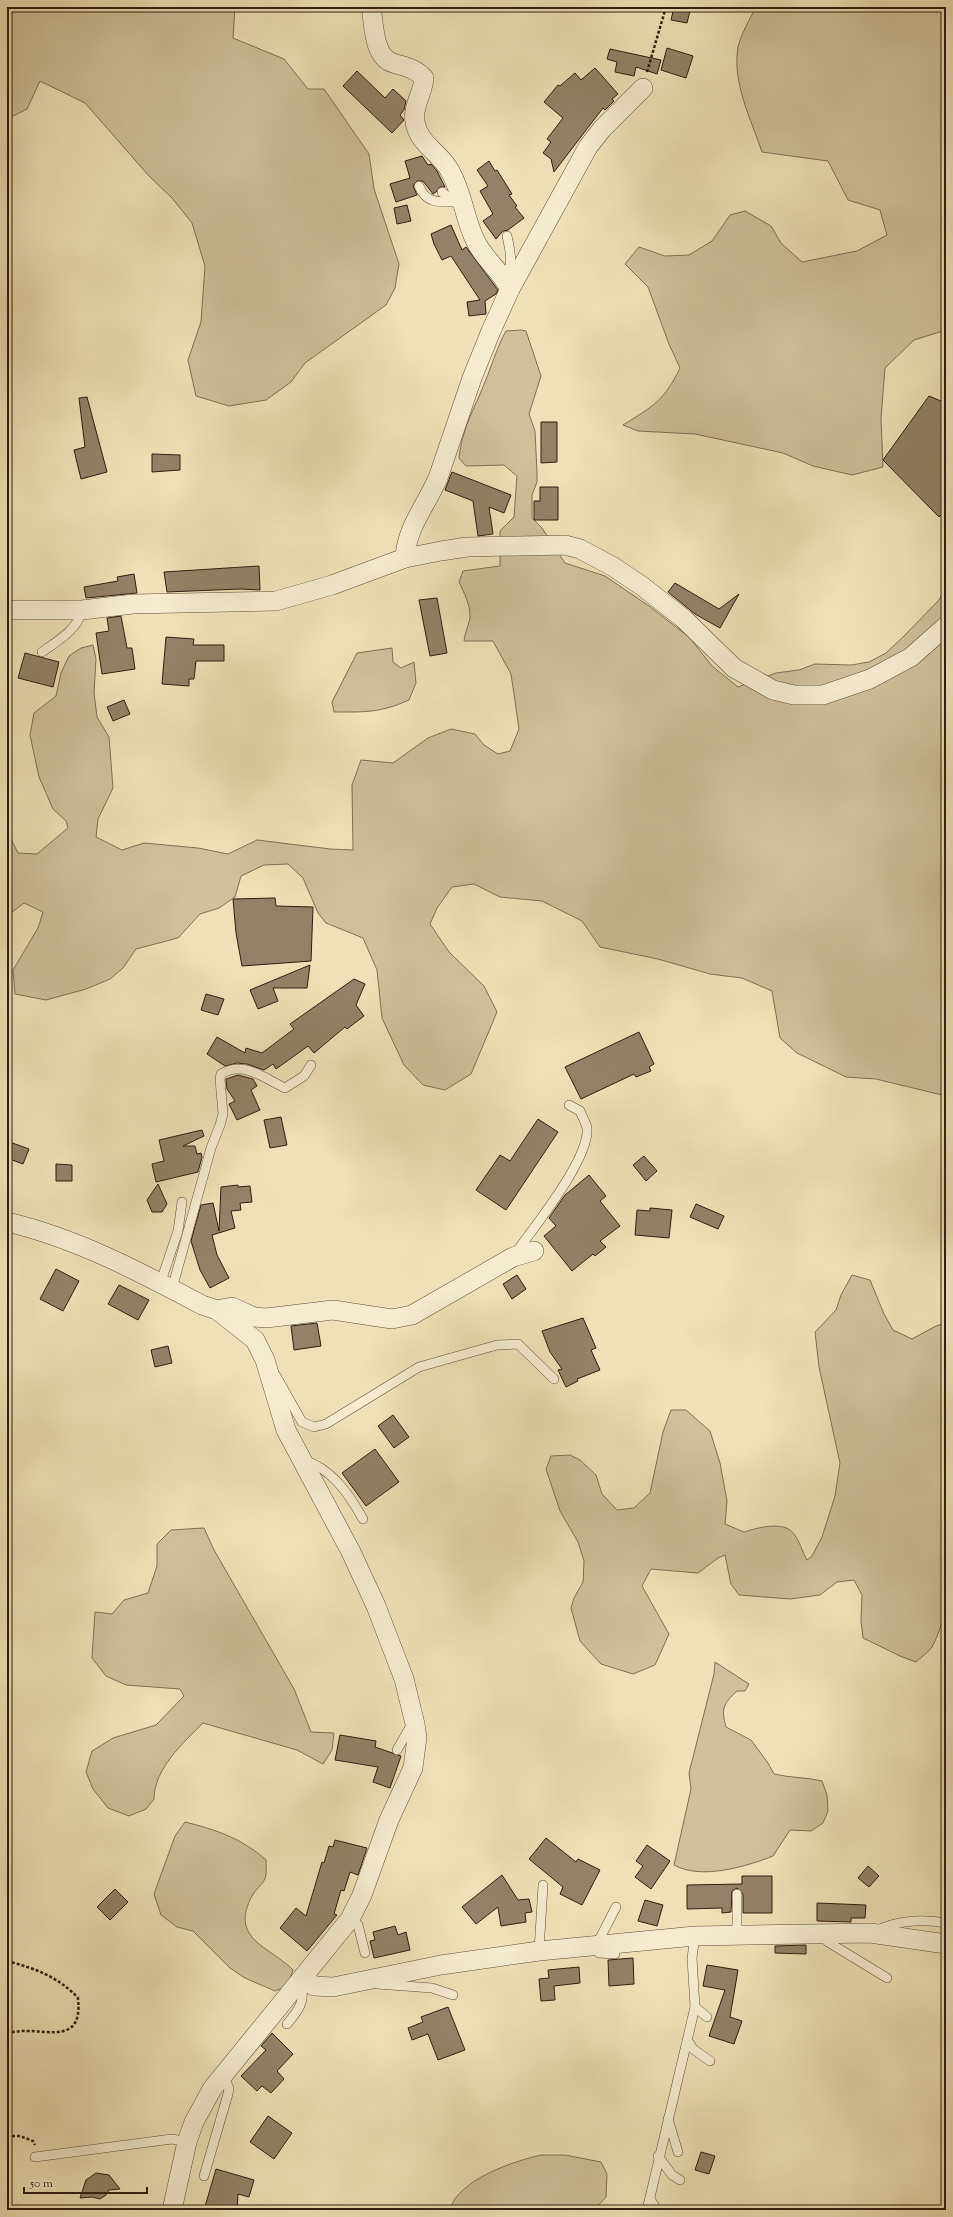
<svg xmlns="http://www.w3.org/2000/svg" width="953" height="2217" viewBox="0 0 953 2217" font-family="'Sorts Mill Goudy',serif">
<style>
.green{fill:#cfc09b;stroke:#806e56}
.building{fill:#938267;stroke:#301c11}
.lines{fill:none;stroke-linecap:round;stroke-linejoin:round}
.lane-casing{stroke:#604d3a;stroke-width:10}
.street-casing{stroke:#604d3a;stroke-width:20}
.path{stroke:#301c11;stroke-width:2.5;stroke-dasharray:3 2;stroke-linecap:butt}
.lane{stroke:#f5ecd0;stroke-width:9}
.street{stroke:#f5ecd0;stroke-width:19}
</style>
<rect width="100%" height="100%" fill="#efe1b7"/>
<filter id="stains"><feTurbulence type="fractalNoise" baseFrequency=".005" numOctaves="4"/><feColorMatrix values="0 0 0 0 .2 0 0 0 0 .09 0 0 0 0 .02 0 0 0 .5 -.17"/></filter>
<radialGradient id="worn" r=".72"><stop offset=".6" stop-color="#630" stop-opacity="0"/><stop offset="1" stop-color="#630" stop-opacity=".3"/></radialGradient>
<g class="green">
<path d="M 16,7 L 235,7 L 233,38 L 284,59 L 308,89 L 324,89 L 369,154 L 374,189 L 399,264 L 395,288 L 386,305 L 305,363 L 291,382 L 266,400 L 229,406 L 196,396 L 188,360 L 201,322 L 205,266 L 192,223 L 172,198 L 149,176 L 85,103 L 40,81 L 27,109 L 7,119 L 7,13 L 10,14 Z"/>
<path d="M 756,7 L 946,7 L 946,330 L 914,340 L 885,368 L 881,418 L 883,467 L 852,475 L 813,466 L 783,453 L 695,434 L 638,431 L 623,425 C 652,407 665,400 680,368 L 669,344 L 648,287 L 625,264 L 639,247 L 665,256 L 689,255 L 712,241 L 730,215 L 745,211 L 771,226 L 781,243 L 802,262 L 857,251 L 887,235 L 880,210 L 848,200 L 828,161 L 762,152 C 751,119 732,83 738,47 C 741,34 750,19 756,7 Z"/>
<path d="M 521,330 L 526,331 L 541,376 L 529,414 L 535,431 L 537,472 L 537,482 L 532,495 L 532,518 L 542,528 L 565,563 L 605,576 L 649,606 L 689,637 L 712,666 L 738,687 L 776,673 L 799,670 L 815,664 L 851,665 L 869,662 L 886,653 L 904,636 L 939,600 L 946,587 L 946,1096 L 876,1079 L 846,1077 L 797,1053 L 780,1038 L 772,991 L 742,978 L 710,974 L 658,959 L 600,947 L 582,921 L 542,901 L 500,897 L 474,884 L 452,887 L 437,908 L 430,924 L 449,952 L 484,986 L 497,1012 L 471,1074 L 445,1090 L 423,1085 L 404,1065 L 382,1018 L 377,970 L 363,938 L 326,923 L 318,913 L 303,878 L 288,864 L 264,865 L 241,876 L 235,897 L 219,908 L 200,914 L 178,938 L 136,949 L 123,968 L 110,979 L 86,989 L 46,1000 L 15,994 L 13,970 L 38,928 L 43,912 L 24,903 L 7,916 L 7,831 L 18,853 L 37,854 L 68,828 L 66,821 L 53,809 L 39,777 L 30,735 L 34,713 L 56,696 L 61,673 L 69,656 L 81,648 L 93,645 L 96,659 L 94,693 L 97,717 L 109,737 L 113,788 L 98,819 L 96,837 L 122,850 L 144,843 L 198,848 L 228,854 L 257,840 L 330,849 L 353,850 L 352,785 L 361,760 L 393,763 L 428,738 L 451,729 L 475,734 L 484,745 L 498,754 L 510,751 L 519,729 L 514,694 L 511,674 L 493,641 L 464,641 C 465,632 470,622 470,616 C 470,604 464,593 459,582 L 463,571 L 500,566 L 500,531 L 514,517 L 517,476 L 504,465 L 466,466 L 459,458 C 462,428 474,410 485,382 C 492,365 497,347 506,331 Z"/>
<path d="M 392,648 L 393,662 L 401,668 L 414,662 L 416,683 L 409,700 C 380,713 365,712 334,712 L 332,702 L 357,653 Z"/>
<path d="M 852,1275 L 870,1280 L 884,1314 L 893,1330 L 912,1339 L 936,1326 L 946,1323 L 946,1547 L 941,1558 C 949,1588 947,1619 932,1647 C 928,1653 921,1657 916,1662 L 900,1656 L 863,1638 L 861,1621 L 862,1595 L 854,1580 L 837,1582 L 820,1595 L 790,1599 L 739,1595 L 731,1584 L 725,1555 L 718,1558 L 698,1573 L 651,1569 L 642,1586 L 669,1634 L 655,1665 L 633,1674 L 601,1664 L 580,1641 L 571,1608 L 574,1598 L 583,1582 L 584,1561 L 578,1542 L 560,1511 L 546,1469 L 551,1456 L 570,1455 L 580,1460 L 596,1475 L 602,1494 L 617,1510 L 634,1508 L 650,1493 L 663,1432 L 671,1410 L 686,1410 L 710,1431 L 720,1463 L 727,1501 L 725,1524 L 744,1532 C 757,1528 784,1520 794,1534 C 800,1541 802,1552 807,1560 L 812,1556 L 822,1537 L 835,1496 L 840,1463 L 819,1367 L 815,1332 L 836,1310 L 841,1295 Z"/>
<path d="M 204,1528 L 214,1550 L 294,1689 L 311,1732 L 334,1733 L 332,1750 L 323,1764 L 297,1750 L 203,1723 C 183,1743 154,1769 154,1799 L 146,1809 L 129,1816 L 108,1808 L 93,1789 L 86,1772 L 92,1751 L 113,1738 L 156,1725 L 184,1696 L 180,1689 L 126,1685 L 106,1676 L 92,1658 L 95,1612 L 112,1614 L 124,1600 L 148,1593 L 157,1566 L 157,1544 L 171,1530 Z"/>
<path d="M 715,1662 L 749,1684 L 745,1691 L 737,1691 C 723,1704 721,1709 726,1727 L 751,1740 L 768,1763 L 774,1774 C 790,1778 806,1777 822,1781 L 827,1795 L 828,1811 L 823,1823 L 811,1831 L 790,1830 L 773,1856 C 745,1867 701,1880 674,1865 L 691,1789 L 689,1773 L 714,1674 Z"/>
<path d="M 185,1822 C 217,1830 241,1838 266,1860 C 266,1866 267,1874 265,1879 C 262,1885 255,1890 252,1896 C 229,1939 269,1946 293,1970 L 287,1986 L 275,1991 L 245,1978 L 230,1968 L 193,1931 L 177,1927 L 161,1915 L 154,1894 L 175,1836 Z"/>
<path d="M 541,2155 L 565,2155 L 601,2162 L 607,2174 L 606,2197 L 594,2210 L 450,2210 C 457,2180 514,2161 541,2155 Z"/>
</g>
<g class="building">
<path d="M 674,7 L 691,7 L 687,23 L 671,20 Z"/>
<path d="M 667,48 L 693,56 L 686,78 L 661,70 Z"/>
<path d="M 610,49 L 661,60 L 657,74 L 636,67 L 634,76 L 615,72 L 617,62 L 607,59 Z"/>
<path d="M 595,68 L 618,94 L 612,99 L 614,101 L 605,110 L 603,108 L 554,172 L 551,159 L 543,153 L 551,142 L 547,139 L 563,118 L 544,102 L 558,85 L 560,86 L 575,73 L 581,80 Z"/>
<path d="M 357,71 L 385,98 L 393,89 L 406,101 L 404,110 L 400,115 L 404,120 L 392,133 L 343,86 Z"/>
<path d="M 422,156 L 428,165 L 431,164 L 437,171 L 445,187 L 440,187 L 436,192 L 433,194 L 423,181 L 417,181 L 413,186 L 417,195 L 396,202 L 390,184 L 410,178 L 405,161 Z"/>
<path d="M 489,161 L 495,171 L 497,170 L 512,194 L 509,195 L 517,206 L 515,207 L 524,218 L 508,230 L 503,231 L 496,239 L 483,221 L 493,214 L 480,191 L 488,186 L 477,170 Z"/>
<path d="M 407,205 L 411,221 L 397,224 L 394,208 Z"/>
<path d="M 451,225 L 462,250 L 466,247 L 498,290 L 496,294 L 485,301 L 486,314 L 469,316 L 467,302 L 480,300 L 451,256 L 442,260 L 434,244 L 431,234 Z"/>
<path d="M 929,396 L 946,403 L 946,508 L 939,517 L 883,460 Z"/>
<path d="M 87,397 L 107,472 L 81,479 L 74,450 L 85,447 L 79,398 Z"/>
<path d="M 541,422 L 557,422 L 557,462 L 541,463 Z"/>
<path d="M 152,454 L 180,455 L 180,470 L 152,472 Z"/>
<path d="M 452,472 L 511,495 L 504,513 L 489,507 L 493,534 L 478,536 L 473,501 L 445,490 Z"/>
<path d="M 540,487 L 558,487 L 558,520 L 534,520 L 534,501 L 540,501 Z"/>
<path d="M 259,566 L 260,590 L 240,589 L 167,592 L 164,572 Z"/>
<path d="M 134,574 L 137,593 L 86,598 L 84,587 L 118,581 L 117,577 Z"/>
<path d="M 675,583 L 719,609 L 739,594 L 720,628 L 695,614 L 668,592 Z"/>
<path d="M 437,598 L 447,653 L 430,656 L 419,600 Z"/>
<path d="M 121,616 L 127,648 L 132,648 L 135,669 L 102,674 L 96,633 L 109,631 L 107,618 Z"/>
<path d="M 166,637 L 194,639 L 193,645 L 224,645 L 224,661 L 196,661 L 194,679 L 189,679 L 189,686 L 162,684 Z"/>
<path d="M 25,653 L 59,662 L 53,687 L 18,678 Z"/>
<path d="M 124,700 L 130,714 L 113,721 L 107,707 Z"/>
<path d="M 275,898 L 276,906 L 313,907 L 311,961 L 242,966 L 236,933 L 233,899 Z"/>
<path d="M 310,965 L 307,988 L 273,988 L 278,1001 L 258,1009 L 250,990 Z"/>
<path d="M 354,979 L 365,984 L 356,1005 L 364,1016 L 347,1029 L 345,1027 L 314,1053 L 308,1046 L 276,1069 L 273,1064 L 264,1070 L 247,1064 L 237,1063 L 225,1066 L 207,1054 L 217,1037 L 245,1053 L 246,1048 L 262,1053 L 294,1029 L 290,1024 Z"/>
<path d="M 206,994 L 224,999 L 218,1015 L 201,1010 Z"/>
<path d="M 639,1032 L 654,1064 L 649,1067 L 651,1071 L 636,1077 L 634,1074 L 581,1099 L 565,1067 Z"/>
<path d="M 238,1075 L 253,1079 L 257,1086 L 251,1090 L 260,1110 L 237,1120 L 229,1104 L 235,1101 L 227,1089 L 226,1079 Z"/>
<path d="M 281,1117 L 287,1145 L 270,1148 L 264,1120 Z"/>
<path d="M 538,1119 L 558,1132 L 506,1210 L 476,1190 L 500,1155 L 510,1161 Z"/>
<path d="M 202,1130 L 204,1136 L 183,1146 L 195,1146 L 197,1154 L 201,1153 L 202,1157 L 198,1172 L 156,1182 L 152,1164 L 164,1161 L 159,1140 Z"/>
<path d="M 7,1141 L 29,1149 L 23,1164 L 7,1158 Z"/>
<path d="M 644,1156 L 657,1171 L 646,1181 L 633,1165 Z"/>
<path d="M 56,1164 L 72,1165 L 72,1181 L 56,1181 Z"/>
<path d="M 589,1175 L 606,1196 L 600,1201 L 620,1226 L 600,1241 L 606,1247 L 595,1256 L 593,1254 L 572,1271 L 544,1236 L 556,1226 L 549,1218 L 565,1195 Z"/>
<path d="M 158,1184 L 167,1204 L 162,1212 L 152,1212 L 147,1200 Z"/>
<path d="M 238,1185 L 238,1187 L 250,1186 L 252,1202 L 240,1203 L 241,1210 L 231,1211 L 235,1228 L 212,1235 L 217,1255 L 229,1278 L 210,1288 L 200,1270 L 191,1241 L 201,1205 L 213,1203 L 219,1231 L 221,1187 Z"/>
<path d="M 696,1204 L 724,1216 L 718,1229 L 690,1217 Z"/>
<path d="M 650,1208 L 672,1210 L 669,1238 L 635,1235 L 637,1210 L 650,1211 Z"/>
<path d="M 56,1269 L 79,1281 L 63,1311 L 40,1299 Z"/>
<path d="M 517,1275 L 526,1289 L 512,1299 L 503,1284 Z"/>
<path d="M 119,1285 L 149,1300 L 138,1320 L 108,1304 Z"/>
<path d="M 583,1318 L 596,1348 L 591,1350 L 600,1370 L 577,1379 L 578,1381 L 566,1387 L 558,1370 L 562,1369 L 550,1352 L 542,1331 Z"/>
<path d="M 317,1323 L 321,1346 L 294,1350 L 291,1326 Z"/>
<path d="M 168,1346 L 172,1363 L 155,1367 L 151,1350 Z"/>
<path d="M 393,1415 L 409,1437 L 394,1448 L 378,1426 Z"/>
<path d="M 375,1449 L 399,1482 L 366,1506 L 342,1473 Z"/>
<path d="M 340,1735 L 376,1741 L 375,1747 L 401,1756 L 390,1788 L 373,1782 L 378,1767 L 335,1760 Z"/>
<path d="M 546,1838 L 576,1862 L 578,1859 L 600,1870 L 582,1905 L 560,1894 L 563,1887 L 529,1859 Z"/>
<path d="M 335,1840 L 367,1848 L 358,1875 L 350,1872 L 344,1891 L 341,1890 L 334,1914 L 337,1915 L 307,1951 L 280,1928 L 296,1908 L 306,1916 L 322,1862 L 324,1863 L 329,1846 L 333,1847 Z"/>
<path d="M 647,1845 L 670,1861 L 651,1889 L 635,1877 L 643,1866 L 636,1861 Z"/>
<path d="M 868,1866 L 879,1876 L 869,1887 L 858,1878 Z"/>
<path d="M 502,1875 L 518,1900 L 529,1899 L 532,1912 L 525,1913 L 526,1922 L 501,1926 L 498,1907 L 476,1924 L 462,1907 Z"/>
<path d="M 742,1876 L 772,1876 L 772,1913 L 743,1913 L 743,1894 L 737,1888 L 732,1891 L 731,1912 L 722,1913 L 722,1908 L 687,1909 L 687,1885 L 742,1884 Z"/>
<path d="M 115,1889 L 128,1902 L 110,1920 L 97,1907 Z"/>
<path d="M 645,1900 L 663,1905 L 657,1926 L 638,1921 Z"/>
<path d="M 817,1903 L 866,1905 L 865,1918 L 851,1918 L 851,1922 L 817,1921 Z"/>
<path d="M 395,1926 L 398,1935 L 406,1932 L 410,1950 L 374,1958 L 370,1941 L 375,1940 L 373,1932 Z"/>
<path d="M 806,1945 L 806,1954 L 775,1953 L 775,1946 Z"/>
<path d="M 633,1958 L 634,1984 L 609,1986 L 608,1960 Z"/>
<path d="M 707,1965 L 738,1970 L 730,2017 L 742,2021 L 734,2044 L 709,2036 L 725,1990 L 703,1986 Z"/>
<path d="M 579,1967 L 580,1983 L 554,1986 L 555,2000 L 541,2001 L 539,1979 L 549,1978 L 548,1970 Z"/>
<path d="M 448,2007 L 465,2050 L 438,2060 L 428,2034 L 412,2040 L 408,2028 L 423,2022 L 421,2017 Z"/>
<path d="M 272,2033 L 293,2054 L 277,2071 L 284,2079 L 271,2093 L 262,2086 L 257,2091 L 241,2076 L 266,2050 L 261,2046 Z"/>
<path d="M 268,2116 L 292,2133 L 274,2159 L 250,2142 Z"/>
<path d="M 701,2152 L 715,2156 L 709,2174 L 695,2170 Z"/>
<path d="M 216,2169 L 254,2180 L 249,2197 L 238,2194 L 237,2210 L 204,2210 Z"/>
<path d="M 96,2173 L 109,2175 L 120,2189 L 109,2190 L 106,2195 L 100,2199 L 92,2197 L 80,2198 L 86,2180 Z"/>
</g>
<g class="lines">
<g class="lane-casing">
<g id="lane">
<path d="M 419,186 C 427,207 446,201 464,202"/>
<path d="M 442,192 L 454,202"/>
<path d="M 505,277 C 514,265 510,250 507,236"/>
<path d="M 42,652 C 58,641 78,629 82,610"/>
<path d="M 515,1254 C 533,1228 590,1159 587,1128 C 586,1123 582,1116 580,1111 L 569,1105"/>
<path d="M 160,1284 L 178,1231 L 182,1202"/>
<path d="M 172,1289 L 211,1148 L 220,1125 L 223,1114 L 220,1079 L 221,1074 C 244,1060 265,1079 285,1088 L 304,1076 L 311,1065"/>
<path d="M 276,1376 L 302,1422 L 314,1427 L 326,1424 L 419,1367 L 497,1345 L 518,1344 L 554,1379"/>
<path d="M 304,1460 C 332,1469 349,1494 363,1519"/>
<path d="M 397,1750 L 409,1729 L 415,1724"/>
<path d="M 737,1894 L 737,1934"/>
<path d="M 350,1919 L 358,1925 L 365,1953"/>
<path d="M 877,1930 C 901,1920 921,1919 946,1923"/>
<path d="M 822,1935 L 828,1942 L 887,1978"/>
<path d="M 597,1944 L 616,1907"/>
<path d="M 539,1951 L 543,1885"/>
<path d="M 599,1953 L 615,1954"/>
<path d="M 377,1984 L 432,1988 L 453,1995"/>
<path d="M 695,2007 L 707,2017"/>
<path d="M 287,2024 C 298,2011 307,2000 300,1983"/>
<path d="M 688,2041 L 693,2049 L 710,2061"/>
<path d="M 668,2119 L 678,2152"/>
<path d="M 658,2156 L 672,2175 L 680,2180"/>
<path d="M 35,2157 L 172,2139 L 187,2142"/>
<path d="M 204,2176 L 228,2094 L 229,2088 L 223,2076"/>
<path d="M 650,2199 L 657,2210"/>
<path d="M 647,2210 L 695,2007 L 692,1958 L 695,1936"/>
</g>
</g>
<g class="street-casing">
<g id="street">
<path d="M 371,7 C 374,23 373,57 393,63 C 405,67 415,68 424,78 C 423,93 412,107 415,122 C 419,145 440,152 450,171 C 463,194 464,217 475,240 C 483,258 501,271 510,289"/>
<path d="M 405,558 C 406,528 427,504 438,478 L 472,378 L 491,331 L 510,289 L 588,147 L 602,129 L 643,88"/>
<path d="M 7,610 L 82,610 L 133,604 L 276,601 L 332,585 L 405,558 L 441,551 L 467,547 L 565,545 L 580,549 L 612,566 L 642,586 L 684,619 L 734,668 L 773,690 L 794,695 L 823,695 L 870,679 L 911,657 L 946,626"/>
<path d="M 7,1222 C 76,1238 140,1272 202,1305 L 217,1310 L 255,1340 L 265,1360 L 286,1430 L 351,1552 L 376,1606 L 404,1679 L 415,1724 L 417,1737 L 413,1768 L 389,1820 L 362,1895 L 350,1919 L 212,2089 L 194,2122 L 187,2142 L 172,2210"/>
<path d="M 217,1310 L 232,1307 L 254,1317 L 266,1318 L 333,1310 L 392,1319 L 412,1315 L 513,1257 L 534,1251"/>
<path d="M 304,1978 L 314,1986 L 333,1987 L 441,1965 L 539,1951 L 695,1936 L 870,1933 L 946,1944"/>
</g>
</g>
<g class="path">
<path d="M 647,72 L 666,7"/>
<path d="M 7,1961 C 34,1968 59,1977 78,1998 C 84,2053 35,2022 7,2034"/>
<path d="M 7,2136 L 20,2136 L 33,2141 L 35,2145"/>
</g>
<use href="#lane" class="lane"/>
<use href="#street" class="street"/>
</g>
<rect width="953" height="2217" fill="none" stroke="#efe1b7" stroke-width="24"/>
<rect x="8" y="8" width="937" height="2201" fill="none" stroke="#301c11" stroke-width="2"/>
<rect x="12" y="12" width="929" height="2193" fill="none" stroke="#301c11"/>
<path d="M24 2187v6h123v-6" fill="none" stroke="#301c11" stroke-width="2"/>
<text x="30" y="2187" font-size="12" fill="#301c11" stroke="#f5ecd0" stroke-width="3" paint-order="stroke">50 m</text>
<rect width="100%" height="100%" filter="url(#stains)"/>
<rect width="100%" height="100%" fill="url(#worn)"/>
</svg>
